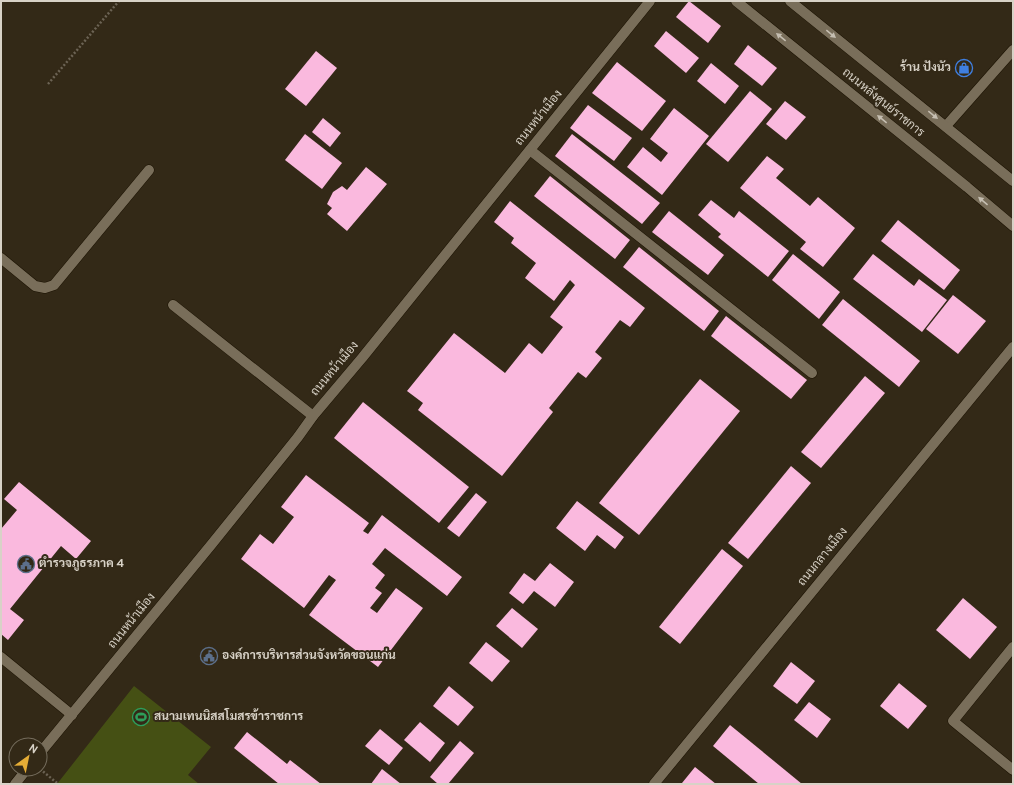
<svg xmlns="http://www.w3.org/2000/svg" width="1014" height="785" viewBox="0 0 1014 785" font-family="Overpass,Sarabun,sans-serif">
<style>
.green{fill:#455014}
.building{fill:#fab9de}
.lines{fill:none;stroke-linecap:round;stroke-linejoin:round}
.service-casing{stroke:#1b1202;stroke-width:11}
.minor-casing{stroke:#1b1202;stroke-width:11}
.tertiary-casing{stroke:#1b1202;stroke-width:11}
.path{stroke:#6c6354;stroke-width:2.5;stroke-dasharray:2 2;stroke-linecap:butt}
.service{stroke:#796e5a;stroke-width:10}
.minor{stroke:#796e5a;stroke-width:10}
.tertiary{stroke:#796e5a;stroke-width:10}
.oneway{fill:#c5beb1}
.labels{text-anchor:middle;dominant-baseline:central;stroke-width:4;stroke-linejoin:round;paint-order:stroke}
.poi-label{font-size:12px;font-weight:bold;fill:#d8d2c7;stroke:#332917;text-anchor:start}
.street-label{font-size:12px;fill:#d8d2c7;stroke:#332917}
</style>
<rect width="100%" height="100%" fill="#332917"/>
<path class="green" d="M 134,686 L 211,747 L 188,775 L 199,784 L 57,784 Z"/>
<g class="building">
<path d="M 689,1 L 721,26 L 708,43 L 676,17 Z"/>
<path d="M 666,31 L 699,58 L 686,73 L 654,46 Z"/>
<path d="M 748,45 L 777,68 L 762,86 L 734,64 Z"/>
<path d="M 316,51 L 337,68 L 306,106 L 285,89 Z"/>
<path d="M 617,62 L 666,101 L 642,131 L 592,93 Z"/>
<path d="M 711,63 L 739,86 L 725,104 L 697,81 Z"/>
<path d="M 750,91 L 772,109 L 728,162 L 706,144 Z"/>
<path d="M 785,101 L 806,117 L 786,140 L 766,124 Z"/>
<path d="M 588,105 L 632,138 L 614,161 L 570,128 Z"/>
<path d="M 674,108 L 709,136 L 662,195 L 627,167 L 643,147 L 661,162 L 668,153 L 650,139 Z"/>
<path d="M 323,118 L 341,133 L 330,147 L 312,132 Z"/>
<path d="M 305,134 L 342,163 L 322,189 L 285,160 Z"/>
<path d="M 572,134 L 660,203 L 642,224 L 555,156 Z"/>
<path d="M 767,156 L 784,169 L 776,178 L 810,206 L 818,197 L 855,228 L 823,267 L 800,249 L 806,242 L 740,188 Z"/>
<path d="M 366,167 L 387,184 L 347,231 L 327,214 L 332,208 L 327,204 L 333,192 L 342,186 L 347,190 Z"/>
<path d="M 550,176 L 630,240 L 615,259 L 534,196 Z"/>
<path d="M 711,200 L 734,218 L 739,211 L 789,251 L 768,277 L 718,237 L 721,234 L 698,215 Z"/>
<path d="M 510,201 L 645,308 L 630,327 L 620,320 L 595,352 L 602,358 L 586,378 L 578,372 L 549,408 L 553,412 L 502,476 L 418,410 L 423,403 L 407,391 L 454,333 L 505,373 L 529,343 L 542,354 L 563,327 L 550,317 L 575,285 L 570,280 L 554,301 L 525,278 L 536,263 L 511,243 L 514,238 L 494,222 Z"/>
<path d="M 669,211 L 724,255 L 708,275 L 652,232 Z"/>
<path d="M 898,220 L 960,270 L 944,290 L 881,241 Z"/>
<path d="M 639,247 L 719,311 L 704,331 L 623,267 Z"/>
<path d="M 793,254 L 840,292 L 819,319 L 772,280 Z"/>
<path d="M 873,254 L 914,286 L 919,279 L 947,300 L 922,332 L 853,279 Z"/>
<path d="M 953,295 L 986,321 L 958,354 L 926,329 Z"/>
<path d="M 843,299 L 920,361 L 899,387 L 822,325 Z"/>
<path d="M 726,316 L 807,380 L 791,399 L 711,336 Z"/>
<path d="M 865,376 L 885,393 L 821,468 L 801,452 Z"/>
<path d="M 700,379 L 740,411 L 639,535 L 599,503 Z"/>
<path d="M 363,402 L 469,487 L 439,523 L 334,438 Z"/>
<path d="M 791,466 L 811,483 L 748,559 L 728,543 Z"/>
<path d="M 306,475 L 369,523 L 363,531 L 368,534 L 382,515 L 462,577 L 447,596 L 385,548 L 372,564 L 385,575 L 375,588 L 382,593 L 370,608 L 377,613 L 396,588 L 423,608 L 378,667 L 309,615 L 336,580 L 329,575 L 304,608 L 241,559 L 260,534 L 273,544 L 294,517 L 281,507 Z"/>
<path d="M 19,482 L 91,541 L 76,559 L 61,546 L 10,609 L 24,620 L 8,640 L 1,634 L 1,529 L 17,510 L 4,499 Z"/>
<path d="M 476,493 L 487,502 L 459,537 L 447,528 Z"/>
<path d="M 577,501 L 624,537 L 615,549 L 597,535 L 585,551 L 556,528 Z"/>
<path d="M 722,549 L 743,566 L 680,644 L 659,627 Z"/>
<path d="M 550,563 L 574,582 L 555,607 L 534,591 L 523,604 L 509,593 L 524,573 L 535,581 Z"/>
<path d="M 963,598 L 997,627 L 970,659 L 936,630 Z"/>
<path d="M 512,608 L 538,629 L 522,648 L 496,626 Z"/>
<path d="M 486,642 L 510,661 L 492,682 L 469,663 Z"/>
<path d="M 791,662 L 815,681 L 797,704 L 773,686 Z"/>
<path d="M 899,683 L 927,706 L 908,729 L 880,706 Z"/>
<path d="M 449,686 L 474,707 L 458,726 L 433,706 Z"/>
<path d="M 809,702 L 831,719 L 817,738 L 794,720 Z"/>
<path d="M 420,722 L 445,743 L 430,762 L 404,740 Z"/>
<path d="M 730,725 L 802,784 L 759,784 L 713,746 Z"/>
<path d="M 380,729 L 403,748 L 389,765 L 365,746 Z"/>
<path d="M 247,732 L 287,764 L 290,760 L 321,784 L 279,784 L 234,748 Z"/>
<path d="M 460,741 L 474,753 L 448,784 L 438,784 L 430,777 Z"/>
<path d="M 695,767 L 716,784 L 683,784 L 682,783 Z"/>
<path d="M 382,769 L 401,784 L 371,784 Z"/>
</g>
<g class="lines">
<g class="service-casing">
<g id="service">
<path d="M 1,258 L 35,286 L 45,288 L 54,285 L 149,170"/>
<path d="M 1013,647 L 953,721 L 1013,770"/>
<path d="M 1,657 L 72,715"/>
</g>
</g>
<g class="minor-casing">
<g id="minor">
<path d="M 946,126 L 1013,50"/>
<path d="M 530,150 L 812,373"/>
<path d="M 173,305 L 313,416"/>
</g>
</g>
<g class="tertiary-casing">
<g id="tertiary">
<path d="M 736,1 L 967,187 L 1013,226"/>
<path d="M 790,1 L 1013,181"/>
<path d="M 40,753 L 211,545 L 298,437 L 313,416 L 362,358 L 650,1"/>
<path d="M 15,784 L 27,769"/>
<path d="M 654,784 L 1013,347"/>
</g>
</g>
<g class="path">
<path d="M 48,84 L 119,1"/>
<path d="M 40,769 L 57,783"/>
</g>
<use href="#service" class="service"/>
<use href="#minor" class="minor"/>
<use href="#tertiary" class="tertiary"/>
</g>
<defs><path id="oneway-solid" d="M-6-.8H1V-3.2L6.5 0L1 3.2V.8H-6Z"/></defs>
<g class="oneway">
<use href="#oneway-solid" transform="translate(831 34) rotate(39)"/>
<use href="#oneway-solid" transform="translate(781 37) rotate(-141)"/>
<use href="#oneway-solid" transform="translate(933 115) rotate(39)"/>
<use href="#oneway-solid" transform="translate(882 119) rotate(-141)"/>
<use href="#oneway-solid" transform="translate(983 201) rotate(-140)"/>
</g>
<defs>
<g id="shop-ring" transform="scale(0.9)"><circle r="9.5" fill="#332917" stroke="#3f7fe0" stroke-width="1.5"/><path d="M-5-2.5h2.3a2.7 3.5 0 0 1 5.4 0H5L5.5 6h-11ZM-1.5-2.5h3a1.5 2.3 0 0 0-3 0Z" fill="#3f7fe0"/></g>
<g id="civic-ring" transform="scale(0.9)"><circle r="9.5" fill="#332917" stroke="#5c6f8a" stroke-width="1.5"/><path d="M-.6-6.5H3V-4.5H.6V-3L4-1V1h2V6H-6V1h2V-1L-.6-3ZM-1.2 2.5V6h2.4V2.5Z" fill="#5c6f8a"/></g>
<g id="stadium-ring" transform="scale(0.9)"><circle r="9.5" fill="#332917" stroke="#2e9e5b" stroke-width="1.5"/><path d="M0-5a6.5 5 0 1 0 0 10a6.5 5 0 1 0 0-10ZM-3.5-1.8h7v3.6h-7Z" fill="#2e9e5b"/></g>
</defs>
<g fill-rule="evenodd">
<use href="#shop-ring" x="964" y="68"/>
<use href="#civic-ring" x="26" y="564"/>
<use href="#civic-ring" x="209" y="656"/>
<use href="#stadium-ring" x="141" y="717"/>
</g>
<g class="labels">
<g class="poi-label">
<text x="951" y="68" text-anchor="end">ร้าน ปังนัว</text>
<text x="39" y="564">ตำรวจภูธรภาค 4</text>
<text x="222" y="656">องค์การบริหารส่วนจังหวัดขอนแก่น</text>
<text x="154" y="717">สนามเทนนิสสโมสรข้าราชการ</text>
</g>
<g class="street-label">
<text transform="translate(883 103) rotate(39)">ถนนหลังศูนย์ราชการ</text>
<text transform="translate(539 118) rotate(-51)">ถนนหน้าเมือง</text>
<text transform="translate(335 369) rotate(-50)">ถนนหน้าเมือง</text>
<text transform="translate(823 557) rotate(-51)">ถนนกลางเมือง</text>
<text transform="translate(132 621) rotate(-51)">ถนนหน้าเมือง</text>
</g>
</g>
<rect width="1014" height="785" fill="none" stroke="#d8d2c7" stroke-width="4"/>
<g transform="translate(28 757) rotate(33)"><circle r="19" fill="#332917" stroke="#756d5d"/>
<path d="M0-3L7 15L0 10L-7 15Z" fill="#e5ad36"/>
<text y="-6" font-size="11" font-weight="bold" text-anchor="middle" fill="#d8d2c7">N</text>
</g>
</svg>
